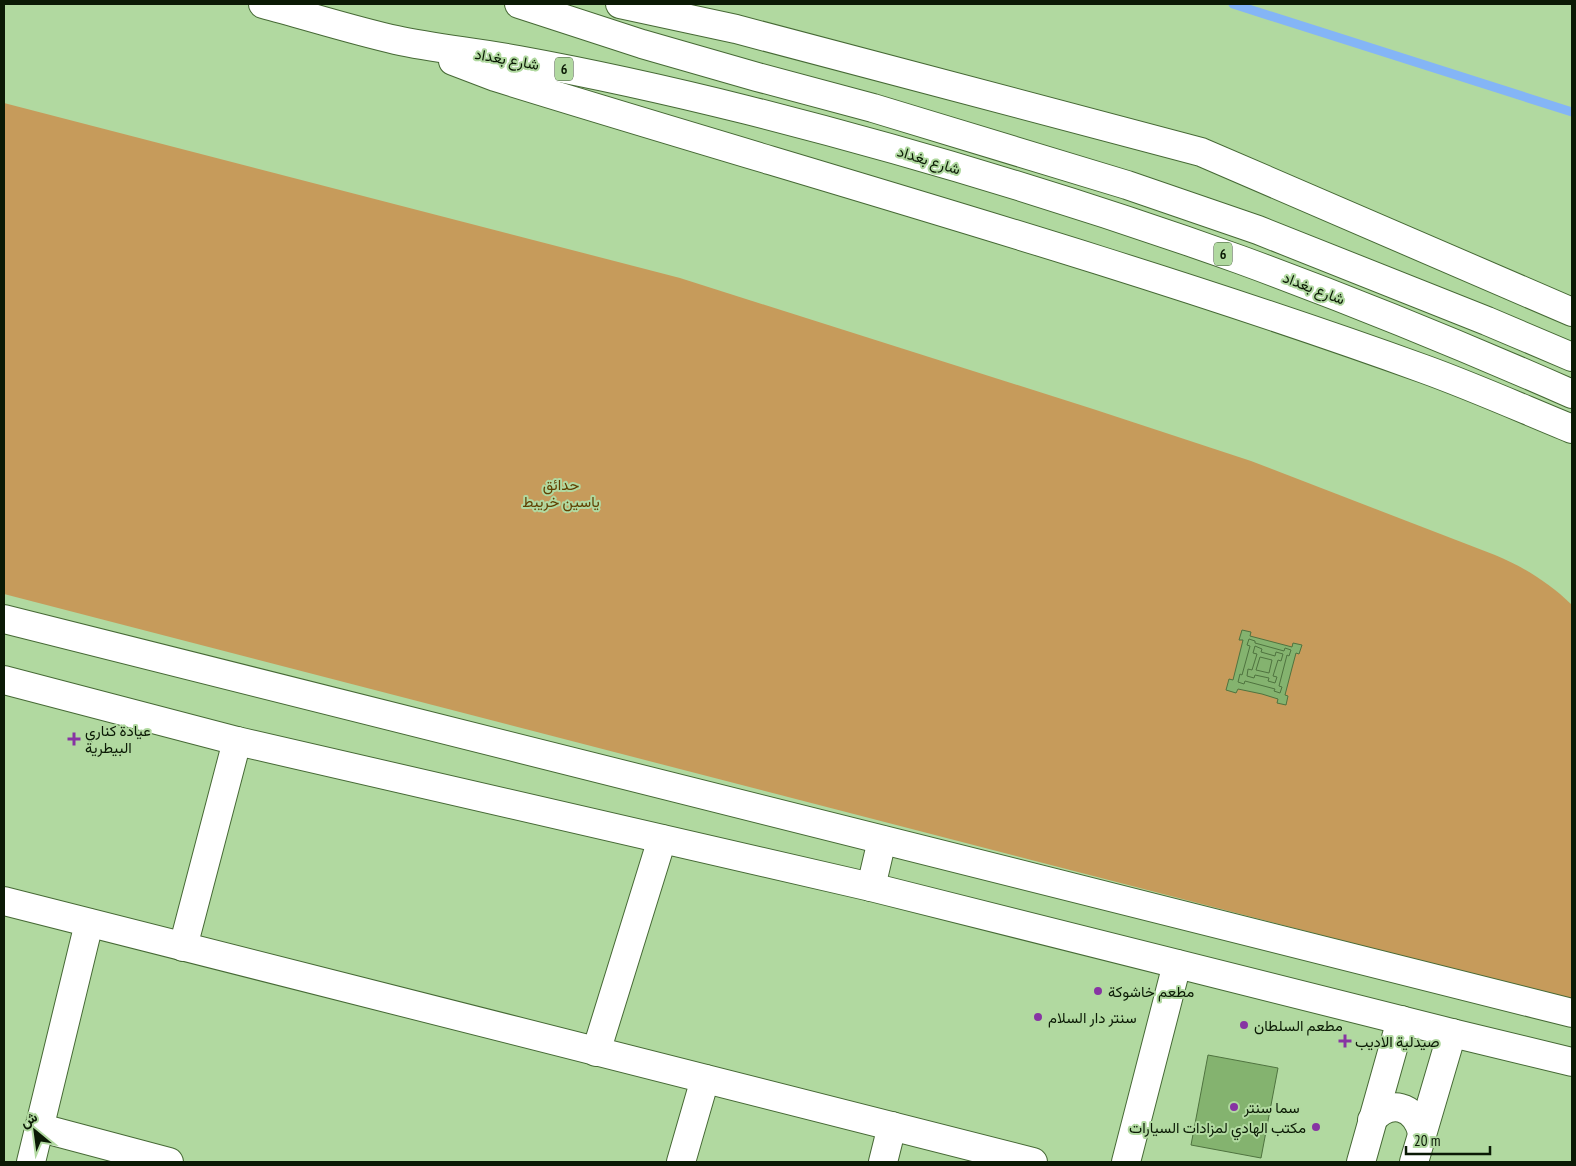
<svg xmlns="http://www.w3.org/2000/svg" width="1576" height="1166" viewBox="0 0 1576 1166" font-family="'PT Sans Narrow',Vazirmatn,sans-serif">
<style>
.green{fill:#c69b5b}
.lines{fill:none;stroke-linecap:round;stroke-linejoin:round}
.stream{stroke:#84b5f6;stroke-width:9}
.building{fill:#84b36f;stroke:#4f733f}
.minor-casing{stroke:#466935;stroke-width:30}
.major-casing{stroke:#466935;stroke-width:30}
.highway-casing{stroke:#466935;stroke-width:30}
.minor{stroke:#fff;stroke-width:28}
.major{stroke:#fff;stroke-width:28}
.highway{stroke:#fff;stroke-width:28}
.poi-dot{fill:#8734a3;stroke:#b1d9a0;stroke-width:2}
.labels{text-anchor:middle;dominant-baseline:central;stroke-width:4;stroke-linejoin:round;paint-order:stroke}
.shield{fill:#b1d9a0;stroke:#3d5334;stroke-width:1}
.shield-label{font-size:14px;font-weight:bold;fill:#0b1a05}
.street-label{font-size:15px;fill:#0b1a05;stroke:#b1d9a0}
.park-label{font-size:15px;fill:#604001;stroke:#b1d9a0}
.poi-label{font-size:15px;fill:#0b1a05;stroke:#b1d9a0;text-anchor:start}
</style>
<rect width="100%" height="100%" fill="#b1d9a0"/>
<path class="green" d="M 4,103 L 680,278 L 1093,409 L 1251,461 L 1495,555 C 1524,567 1549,583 1572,605 L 1572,1000 L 4,594 Z"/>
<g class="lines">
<path class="stream" d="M 1233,4 L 1572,112"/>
</g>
<g class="building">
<path d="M 1242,630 L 1251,632 L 1250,636 L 1292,647 L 1293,643 L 1302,645 L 1299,654 L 1296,653 L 1292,668 L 1285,695 L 1288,696 L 1286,705 L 1277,703 L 1278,699 L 1262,694 L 1238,689 L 1236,693 L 1226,690 L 1229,679 L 1233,680 L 1243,640 L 1239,640 Z"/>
<path d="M 1249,639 L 1255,641 L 1255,643 L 1284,651 L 1285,648 L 1291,650 L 1289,656 L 1287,655 L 1279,686 L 1282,687 L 1280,693 L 1274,691 L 1275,689 L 1245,681 L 1244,684 L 1238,682 L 1240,674 L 1242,675 L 1250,646 L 1247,645 Z"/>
<path d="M 1255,646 L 1262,649 L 1261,652 L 1275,656 L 1276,652 L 1283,654 L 1281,661 L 1278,660 L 1273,676 L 1277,677 L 1275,683 L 1268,681 L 1269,678 L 1255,675 L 1254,678 L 1247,676 L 1248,669 L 1252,670 L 1257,654 L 1253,653 Z"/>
<path d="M 1260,657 L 1272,660 L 1269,673 L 1256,670 Z"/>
<path d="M 1208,1055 L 1278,1068 L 1261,1158 L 1191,1145 Z"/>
</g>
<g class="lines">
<g class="minor-casing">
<g id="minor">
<path d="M 4,619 L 1572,1013"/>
<path d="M 4,680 L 237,741 L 871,887 L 1452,1033 L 1572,1062"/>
<path d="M 871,887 L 882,840"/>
<path d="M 4,901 L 1033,1162"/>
<path d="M 183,947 L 237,741"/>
<path d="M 596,1052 L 662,839"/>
<path d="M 41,1128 L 169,1162"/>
<path d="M 31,1162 L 89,923"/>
<path d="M 681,1162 L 705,1079"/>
<path d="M 883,1162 L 892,1126"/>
<path d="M 1126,1162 L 1177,964"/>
</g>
</g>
<g class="major-casing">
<g id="major">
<path d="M 1372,1120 C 1390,1099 1414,1105 1422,1132"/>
<path d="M 1361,1162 L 1401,1020"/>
<path d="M 1414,1162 L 1452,1033"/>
</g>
</g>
<g class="highway-casing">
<g id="highway">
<path d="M 263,4 C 308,16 352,30 396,40 C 436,49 478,52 518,60 C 595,74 671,91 747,110 C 913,152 1079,202 1241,260 C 1353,301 1463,346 1572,394"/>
<path d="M 519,4 L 642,44 L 757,77 L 873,108 L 1127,185 L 1258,230 L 1487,321 L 1572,357"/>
<path d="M 620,4 L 736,29 L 1201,152 L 1572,312"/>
<path d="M 453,61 L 495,77 C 805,173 1119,259 1424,369 C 1474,387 1523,409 1572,429"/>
</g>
</g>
<use href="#minor" class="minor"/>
<use href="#major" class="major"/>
<use href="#highway" class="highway"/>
</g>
<g class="poi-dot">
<path d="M71.5 731.5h5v5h5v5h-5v5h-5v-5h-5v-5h5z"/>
<circle cx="1098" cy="991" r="5"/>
<circle cx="1038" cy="1017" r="5"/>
<circle cx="1244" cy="1025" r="5"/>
<path d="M1342.5 1033.5h5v5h5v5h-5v5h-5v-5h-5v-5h5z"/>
<circle cx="1234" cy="1107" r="5"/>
<circle cx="1316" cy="1127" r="5"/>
</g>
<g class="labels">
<g class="shield">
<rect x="555" y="57.5" width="18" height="23" rx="4"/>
<rect x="1214" y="242.5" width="18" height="23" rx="4"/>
</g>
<g class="shield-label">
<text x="564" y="69">6</text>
<text x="1223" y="254">6</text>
</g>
<g class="street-label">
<text transform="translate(507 59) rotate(10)">شارع بغداد</text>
<text transform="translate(929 160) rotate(17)">شارع بغداد</text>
<text transform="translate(1314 288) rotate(21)">شارع بغداد</text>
</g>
<g class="park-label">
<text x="561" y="484">حدائق<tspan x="561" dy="17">ياسين خريبط</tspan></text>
</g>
<g class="poi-label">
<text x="85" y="730">عيادة كناري<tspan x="85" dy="17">البيطرية</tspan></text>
<text x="1108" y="991">مطعم خاشوكة</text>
<text x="1048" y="1017">سنتر دار السلام</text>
<text x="1254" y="1025">مطعم السلطان</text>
<text x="1355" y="1041">صيدلية الاديب</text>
<text x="1244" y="1107">سما سنتر</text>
<text x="1306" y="1127" text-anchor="end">مكتب الهادي لمزادات السيارات</text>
</g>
</g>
<rect width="1576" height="1166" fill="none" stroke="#0b1a05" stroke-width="10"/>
<g transform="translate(35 1131) rotate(331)" stroke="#b1d9a0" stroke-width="4" paint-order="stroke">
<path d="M0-4L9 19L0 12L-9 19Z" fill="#0b1a05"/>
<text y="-8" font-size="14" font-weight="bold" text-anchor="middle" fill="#0b1a05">ش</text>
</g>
<path d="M1406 1146v8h84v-8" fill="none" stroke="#0b1a05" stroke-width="2.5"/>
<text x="1414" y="1146" font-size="15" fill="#0b1a05" stroke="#b1d9a0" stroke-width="4" paint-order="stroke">20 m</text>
</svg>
